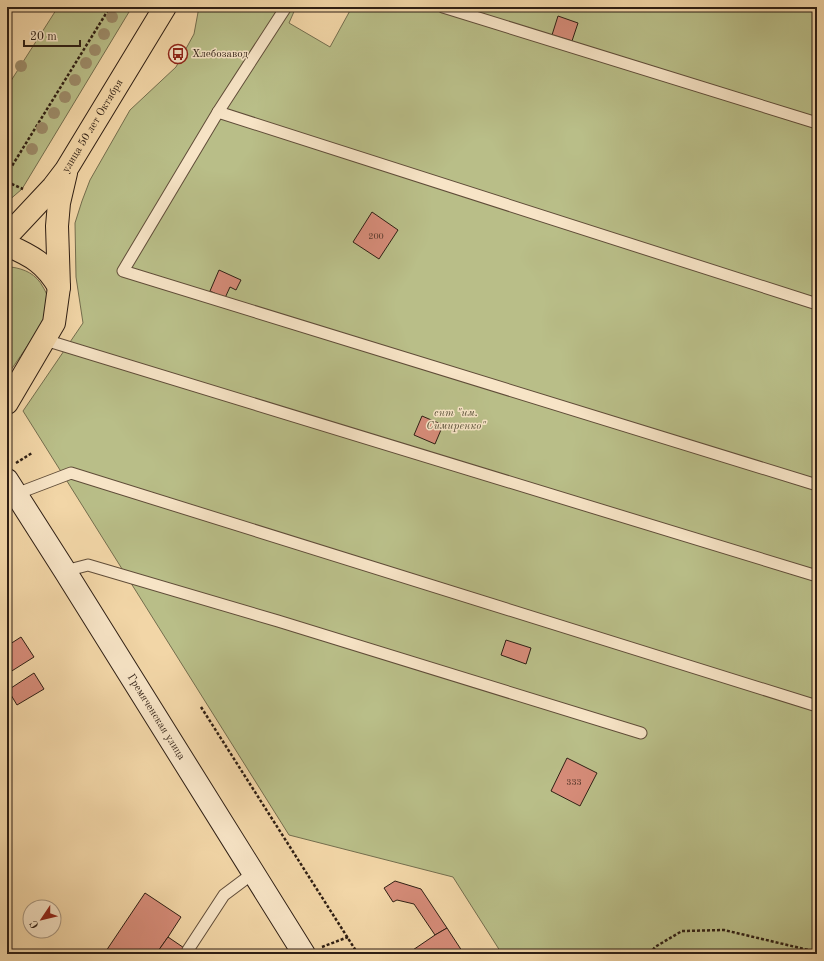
<svg xmlns="http://www.w3.org/2000/svg" width="824" height="961" viewBox="0 0 824 961" font-family="'Old Standard TT',serif">
<style>
.green{fill:#b9be88;stroke:#746e4e}
.building{fill:#d68c79;stroke:#2f1f14}
.lines{fill:none;stroke-linecap:round;stroke-linejoin:round}
.service-casing{stroke:#604d39;stroke-width:13}
.secondary-casing{stroke:#2f1f14;stroke-width:24}
.primary-casing{stroke:#2f1f14;stroke-width:24}
.path{stroke:#2f1f14;stroke-width:2.5;stroke-dasharray:3 2;stroke-linecap:butt}
.service{stroke:#f7e4c6;stroke-width:11}
.secondary{stroke:#f7e4c6;stroke-width:22}
.primary{stroke:#f2d6a7;stroke-width:22}
.tree{fill:#9d8c69}
.labels{text-anchor:middle;dominant-baseline:central;stroke-width:3;stroke-linejoin:round;paint-order:stroke}
.number-label{font-size:9px;fill:#593a2d}
.poi-label{font-size:11px;fill:#2f1f14;stroke:#f7e4c6;text-anchor:start}
.street-label{font-size:11px;fill:#2f1f14;stroke:#f7e4c6}
.park-label{font-size:11px;font-style:italic;fill:#584f37;stroke:#f7e4c6}
</style>
<rect width="100%" height="100%" fill="#f2d6a7"/>
<filter id="stains"><feTurbulence type="fractalNoise" baseFrequency=".005" numOctaves="4"/><feColorMatrix values="0 0 0 0 .2 0 0 0 0 .09 0 0 0 0 .02 0 0 0 .5 -.17"/></filter>
<radialGradient id="worn" r=".72"><stop offset=".6" stop-color="#630" stop-opacity="0"/><stop offset="1" stop-color="#630" stop-opacity=".3"/></radialGradient>
<g class="green">
<path d="M 58,7 L 132,7 L 22,189 L 7,202 L 7,87 Z"/>
<path d="M 199,7 L 296,7 L 289,23 L 330,47 L 352,7 L 817,7 L 817,954 L 502,954 L 453,877 L 289,835 L 23,411 L 83,323 L 76,277 L 75,223 L 82,201 L 90,180 L 130,110 L 176,67 L 194,34 Z"/>
<path d="M 11,267 C 25,269 36,274 43,287 C 46,292 49,299 49,304 C 47,321 17,360 7,376 L 7,268 Z"/>
</g>
<g class="building">
<path d="M 558,16 L 578,23 L 572,41 L 552,35 Z"/>
<path d="M 372,212 L 398,230 L 379,259 L 353,242 Z"/>
<path d="M 219,270 L 241,280 L 236,290 L 230,287 L 225,298 L 210,291 Z"/>
<path d="M 422,416 L 443,425 L 435,444 L 414,435 Z"/>
<path d="M 21,637 L 34,657 L 7,674 L 7,646 Z"/>
<path d="M 506,640 L 531,648 L 526,664 L 501,655 Z"/>
<path d="M 34,673 L 44,689 L 17,705 L 8,690 Z"/>
<path d="M 567,758 L 597,773 L 580,806 L 551,791 Z"/>
<path d="M 395,881 L 421,889 L 447,928 L 435,935 L 414,904 L 397,900 L 393,902 L 384,888 Z"/>
<path d="M 145,893 L 181,917 L 168,937 L 156,954 L 104,954 Z"/>
<path d="M 447,928 L 464,954 L 407,954 L 435,935 Z"/>
<path d="M 168,937 L 193,954 L 156,954 Z"/>
</g>
<g class="lines">
<g class="service-casing">
<g id="service">
<path d="M 286,7 L 218,112 L 123,271 L 817,485"/>
<path d="M 443,7 L 817,123"/>
<path d="M 218,112 L 817,304"/>
<path d="M 45,340 L 817,576"/>
<path d="M 16,494 L 71,473 L 817,706"/>
<path d="M 65,571 L 88,565 L 278,621 L 641,733"/>
<path d="M 188,950 L 224,895 L 252,874"/>
</g>
</g>
<g class="secondary-casing">
<g id="secondary">
<path id="s1" d="M 7,480 L 65,571 L 304,954"/>
</g>
</g>
<g class="primary-casing">
<g id="primary">
<path id="s2" d="M 7,236 L 53,187 L 66,170 L 165,7"/>
<path d="M 7,245 C 32,256 45,263 59,287"/>
<path d="M 7,403 L 54,323 L 59,287 L 57,226 L 59,203 L 66,173"/>
</g>
</g>
<g class="path">
<path d="M 7,174 L 110,7"/>
<path d="M 7,182 L 23,189"/>
<path d="M 16,463 L 32,453"/>
<path d="M 201,707 L 358,954"/>
<path d="M 322,947 L 348,937"/>
<path d="M 650,954 L 655,947 L 682,931 L 724,930 L 817,952"/>
</g>
<use href="#service" class="service"/>
<use href="#secondary" class="secondary"/>
<use href="#primary" class="primary"/>
</g>
<g class="tree">
<circle cx="112" cy="17" r="6"/>
<circle cx="104" cy="34" r="6"/>
<circle cx="95" cy="50" r="6"/>
<circle cx="86" cy="63" r="6"/>
<circle cx="21" cy="66" r="6"/>
<circle cx="75" cy="80" r="6"/>
<circle cx="65" cy="97" r="6"/>
<circle cx="54" cy="113" r="6"/>
<circle cx="42" cy="128" r="6"/>
<circle cx="32" cy="149" r="6"/>
</g>
<defs>
<g id="bus-ring" transform="scale(1)"><circle r="9.5" fill="#f7e4c6" stroke="#8f2418" stroke-width="1.5"/><path d="M-5-6H5V4H4V6H2V4H-2V6H-4V4H-5ZM-3.5-4V0h7V-4ZM-3.5 1.2v1.5H-2V1.2ZM2 1.2v1.5H3.5V1.2Z" fill="#8f2418"/></g>
</defs>
<g fill-rule="evenodd">
<use href="#bus-ring" x="178" y="54"/>
</g>
<g class="labels">
<g class="number-label">
<text x="376" y="236">200</text>
<text x="574" y="782">333</text>
</g>
<g class="poi-label">
<text x="192" y="54">Хлебозавод</text>
</g>
<g class="street-label">
<text stroke="none"><textPath href="#s2" startOffset="140">улица 50 лет Октября</textPath></text>
<text stroke="none"><textPath href="#s1" startOffset="280">Гремяченская улица</textPath></text>
</g>
<g class="park-label">
<text x="456" y="413">снт "им.<tspan x="456" dy="13">Симиренко"</tspan></text>
</g>
</g>
<rect width="824" height="961" fill="none" stroke="#f2d6a7" stroke-width="24"/>
<rect x="8" y="8" width="808" height="945" fill="none" stroke="#2f1f14" stroke-width="2"/>
<rect x="12" y="12" width="800" height="937" fill="none" stroke="#2f1f14"/>
<g transform="translate(42 919) rotate(235)"><circle r="19" fill="#f7e4c6" stroke="#a7957f"/>
<path d="M0-3L7 15L0 10L-7 15Z" fill="#8f2418"/>
<text y="-6" font-size="11" font-weight="bold" text-anchor="middle" fill="#2f1f14">С</text>
</g>
<path d="M24 40v6h56v-6" fill="none" stroke="#2f1f14" stroke-width="2"/>
<text x="30" y="40" font-size="12" fill="#2f1f14" stroke="#f7e4c6" stroke-width="3" paint-order="stroke">20 m</text>
<rect width="100%" height="100%" filter="url(#stains)"/>
<rect width="100%" height="100%" fill="url(#worn)"/>
</svg>
